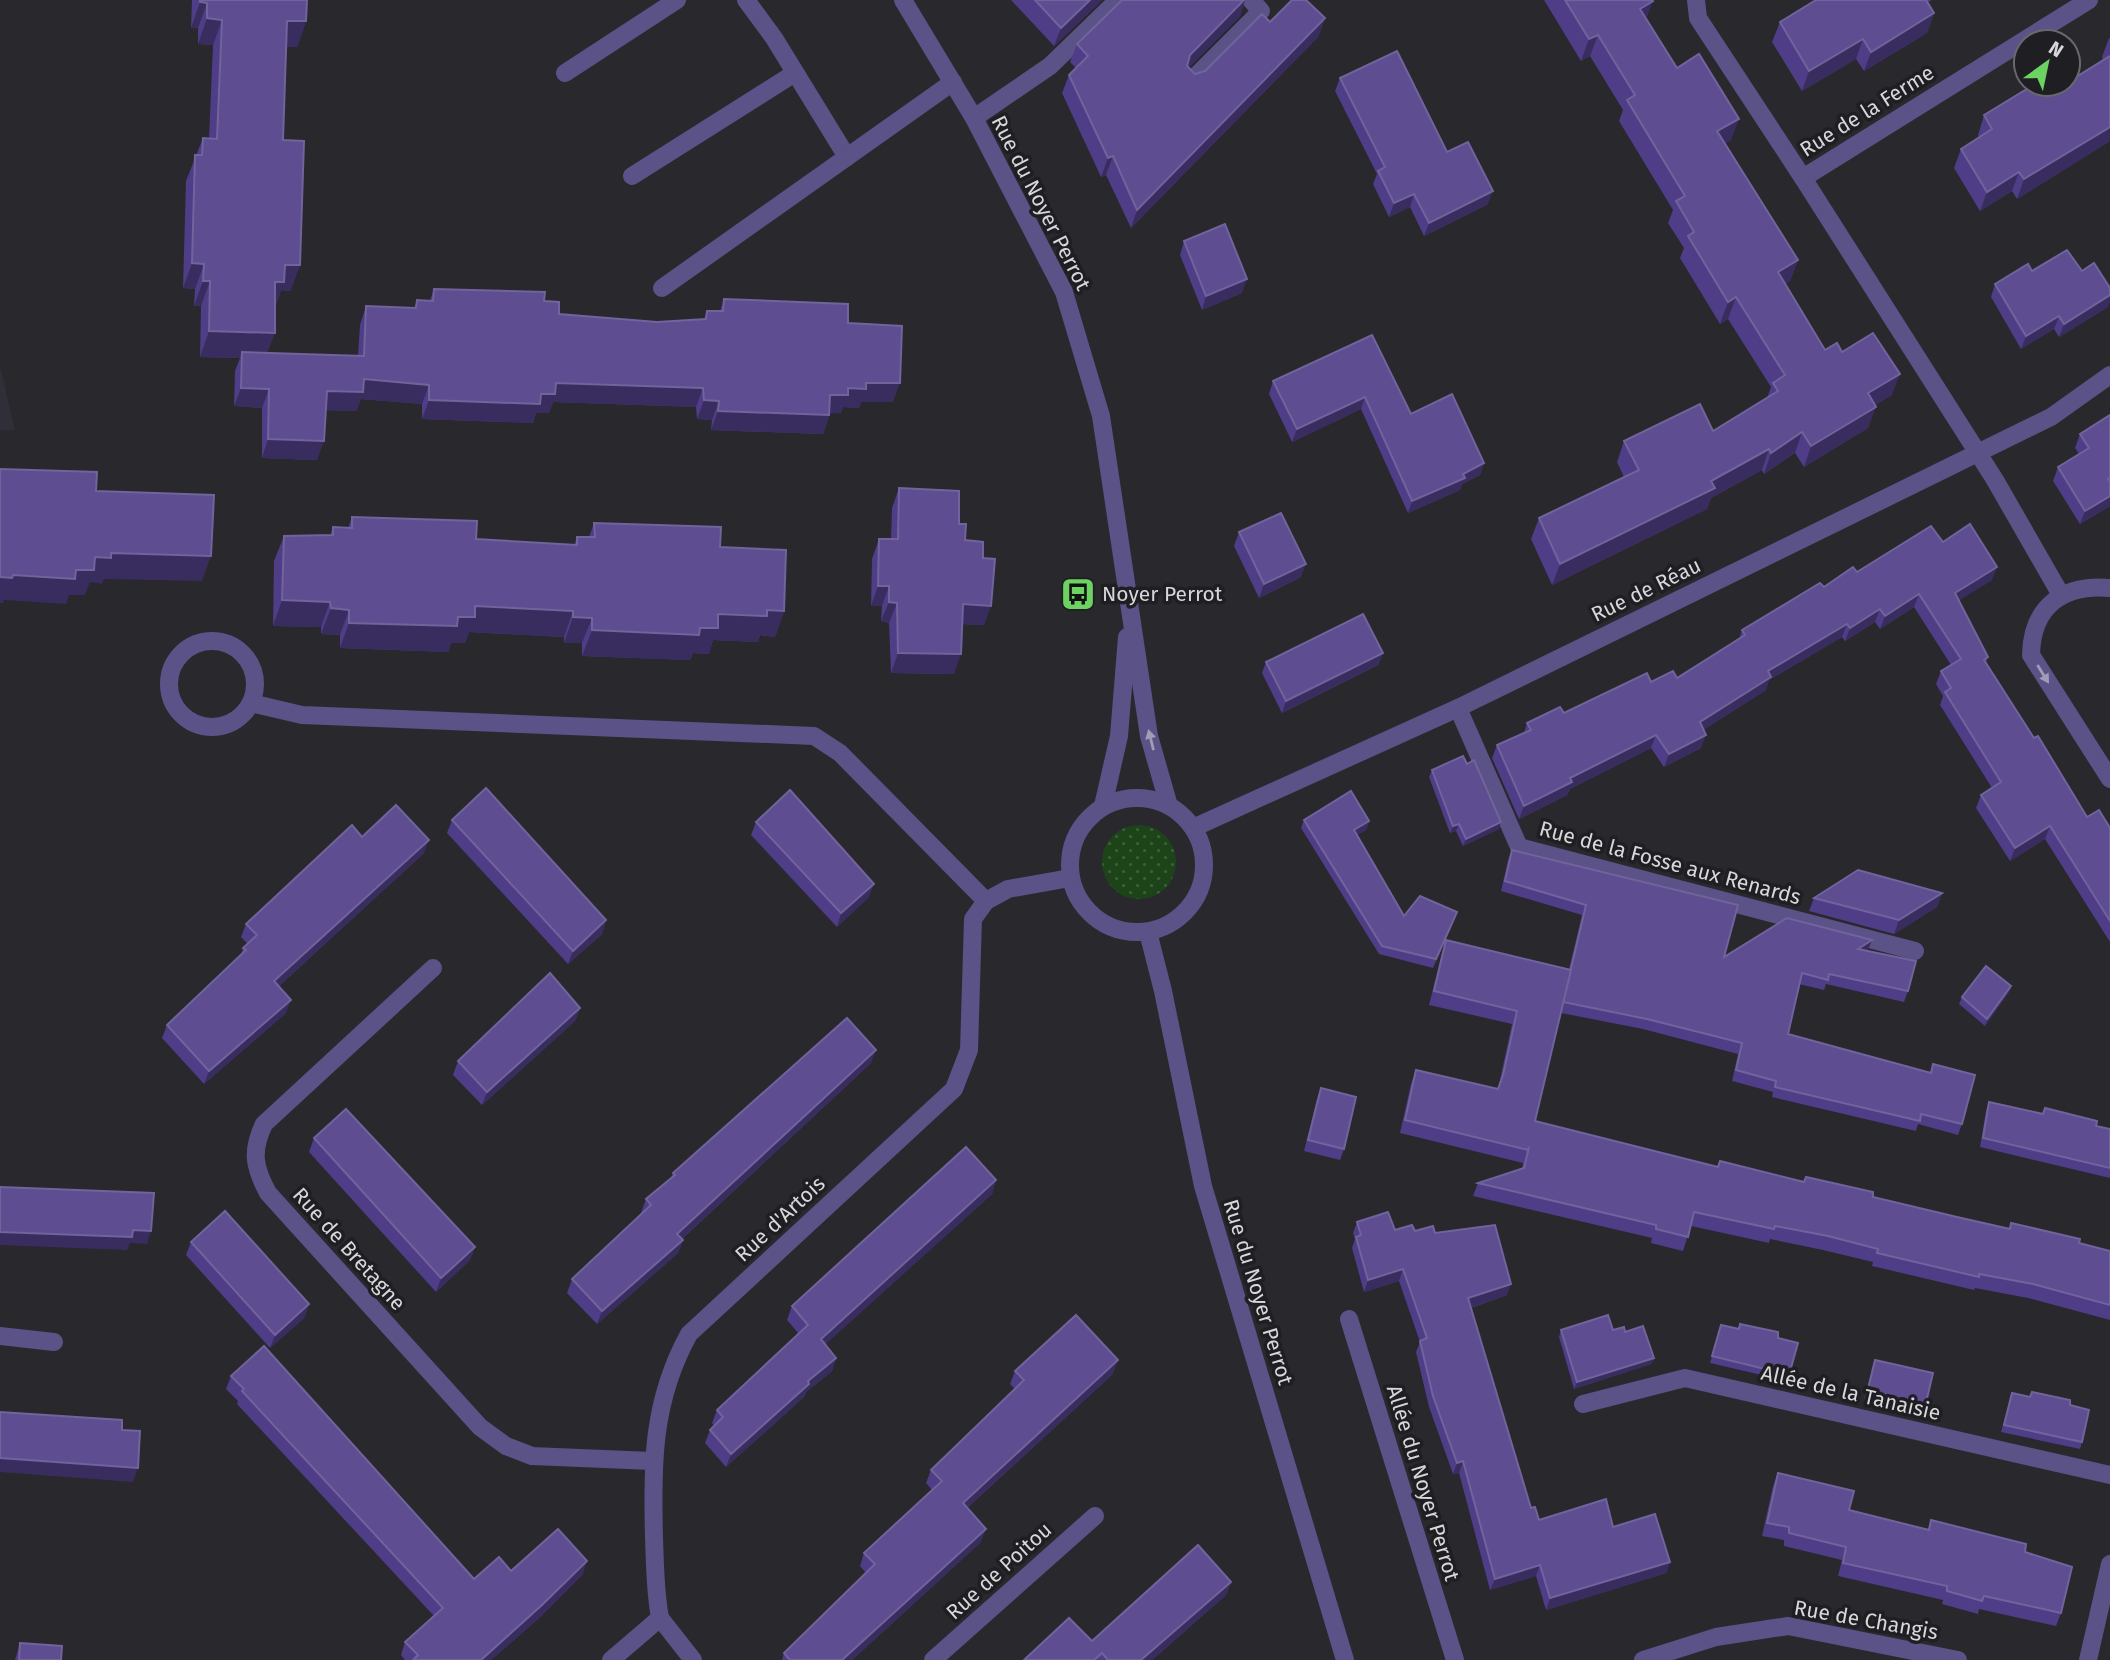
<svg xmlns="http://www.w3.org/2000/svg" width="2110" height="1660" viewBox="0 0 2110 1660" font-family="'Fira Sans',sans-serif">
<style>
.built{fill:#2f2e39}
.grass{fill:url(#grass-dots)}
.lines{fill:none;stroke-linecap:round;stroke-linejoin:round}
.lane{stroke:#5b5287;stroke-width:18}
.street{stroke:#5b5287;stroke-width:18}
.wall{fill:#4f3d87}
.shaded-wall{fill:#392d5f}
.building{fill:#5e4d90;stroke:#71639c;stroke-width:2}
.oneway{fill:#a09cb5}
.labels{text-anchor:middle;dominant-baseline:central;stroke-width:7;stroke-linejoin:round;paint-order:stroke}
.street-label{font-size:21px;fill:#d8d8db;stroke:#1f1e23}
.poi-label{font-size:21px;fill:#d8d8db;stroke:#1f1e23;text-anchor:start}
</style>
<defs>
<pattern id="grass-dots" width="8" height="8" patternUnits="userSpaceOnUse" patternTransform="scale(1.75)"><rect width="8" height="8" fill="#1d4419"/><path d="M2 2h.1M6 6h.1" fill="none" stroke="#3d5e3a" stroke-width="1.8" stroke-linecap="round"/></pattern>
</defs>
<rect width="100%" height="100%" fill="#28282d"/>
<path class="built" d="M 0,366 L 15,430 L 0,430 Z"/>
<circle class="grass" cx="1139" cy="862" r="37"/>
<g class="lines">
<g class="lane">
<path d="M 746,0 L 774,38 L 847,157"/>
<path d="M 565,73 L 677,0"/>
<path d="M 1191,81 L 1261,11 L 1251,0"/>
<path d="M 974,118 L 1050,66 L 1118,0"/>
<path d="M 632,176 L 795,73"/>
<path d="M 662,288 L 953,82"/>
<circle cx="212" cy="684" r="43"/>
<path d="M 251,703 L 302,715 L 814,736 L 840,753 L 986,901"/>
</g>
<g class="street">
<path d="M 903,0 L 974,118 L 1064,292 L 1101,416 L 1149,736 L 1169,806"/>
<path d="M 1696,0 L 1698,18 L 1803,178"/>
<path d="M 2110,588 C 2063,584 2032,606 2031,655 L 2110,779"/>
<path d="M 2061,595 L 1995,480 L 1803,178 L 2089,0"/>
<path d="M 1458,708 L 1519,847 L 1915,951"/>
<circle cx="1137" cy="865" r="67"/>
<path d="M 1103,806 L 1119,736 L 1127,637"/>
<path d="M 1193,828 L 1458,708 L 2051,417 L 2110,375"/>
<path d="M 1148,932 L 1163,991 L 1203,1186 L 1345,1660"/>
<path d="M 433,968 L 264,1124 C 251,1151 254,1167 268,1193 L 480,1427 L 506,1446 L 532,1456 L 652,1461"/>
<path d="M 1349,1319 L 1455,1660"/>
<path d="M 0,1336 L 54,1342"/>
<path d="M 1583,1404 L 1685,1378 L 2110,1475"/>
<path d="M 660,1618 L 693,1660"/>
<path d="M 611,1660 L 660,1618 C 655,1591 655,1564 654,1537 C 652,1464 652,1401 689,1334 L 954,1089 L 969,1050 L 973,919 L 986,901 L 1008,889 L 1070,878"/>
<path d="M 933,1660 L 1095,1516"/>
<path d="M 1643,1660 L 1716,1637 L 1788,1626 L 1958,1660"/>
<path d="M 2088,1660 L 2110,1564"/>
</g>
</g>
<g class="wall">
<path d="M 192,0 L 307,0 L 306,21 L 297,47 L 286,47 L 283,140 L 300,265 L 290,291 L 281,290 L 275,307 L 267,353 L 358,356 L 360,325 L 366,306 L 414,308 L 417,300 L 430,300 L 434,289 L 544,301 L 559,314 L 657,322 L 704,319 L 707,311 L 720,311 L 724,299 L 848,323 L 893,402 L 861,402 L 859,408 L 843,407 L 841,413 L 830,413 L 823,434 L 711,430 L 712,420 L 697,419 L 696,407 L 553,402 L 549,413 L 536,413 L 533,423 L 422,419 L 422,404 L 361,399 L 356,411 L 326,410 L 317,460 L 262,458 L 262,408 L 234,406 L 235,371 L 240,358 L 200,357 L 201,306 L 194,306 L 195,289 L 183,288 L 186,181 L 203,138 L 209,139 L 213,45 L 198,44 L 198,28 L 191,28 Z"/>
<path d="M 1011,0 L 1102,0 L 1054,46 Z"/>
<path d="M 1122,0 L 1245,0 L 1240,16 L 1188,68 L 1195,74 L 1205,71 L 1270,22 L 1325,18 L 1318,37 L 1131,228 L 1106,175 L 1101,177 L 1062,93 L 1069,75 L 1076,68 L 1070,62 L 1077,44 Z"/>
<path d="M 1544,0 L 1652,0 L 1646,19 L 1677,68 L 1731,140 L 1725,143 L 1798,260 L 1790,281 L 1785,284 L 1825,350 L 1842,352 L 1892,395 L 1875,405 L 1868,428 L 1804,467 L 1795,453 L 1764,474 L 1762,470 L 1711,498 L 1707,509 L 1552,585 L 1531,539 L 1539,518 L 1624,477 L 1617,462 L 1624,441 L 1713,431 L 1767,398 L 1771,387 L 1728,319 L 1720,324 L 1680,258 L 1684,248 L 1668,223 L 1673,210 L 1619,121 L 1623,110 L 1590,56 L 1581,61 Z"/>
<path d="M 1816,0 L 1932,0 L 1928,2 L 1934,13 L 1927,33 L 1864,71 L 1856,59 L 1802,91 L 1772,42 L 1780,22 Z"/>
<path d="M 2109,38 L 2110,38 L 2110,141 L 2017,199 L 2012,191 L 1980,211 L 1954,168 L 1961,149 L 1979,137 L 1978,135 L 1984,115 L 2056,89 L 2103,60 L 2102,57 Z"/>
<path d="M 1340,78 L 1447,152 L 1488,204 L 1424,236 L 1410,207 L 1389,217 L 1373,184 L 1377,174 L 1335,91 Z"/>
<path d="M 1184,241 L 1242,293 L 1202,310 L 1180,255 Z"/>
<path d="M 2032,271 L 2082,271 L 2108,307 L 2059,337 L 2054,329 L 2021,349 L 1991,297 L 1995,284 Z"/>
<path d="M 1372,335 L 1411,414 L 1484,463 L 1480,475 L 1462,484 L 1460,490 L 1408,513 L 1361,409 L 1292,442 L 1269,394 L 1273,381 Z"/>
<path d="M 2110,415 L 2110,506 L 2080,524 L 2053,481 L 2058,467 L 2079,454 L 2075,448 L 2080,434 Z"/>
<path d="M 899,488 L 959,524 L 965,540 L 984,625 L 962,624 L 954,674 L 891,673 L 889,623 L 881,621 L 882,606 L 871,606 L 872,559 L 879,539 L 891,539 L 892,508 Z"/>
<path d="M 352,517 L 476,539 L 574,545 L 577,537 L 589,537 L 594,523 L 720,547 L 784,611 L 775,637 L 760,635 L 758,642 L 713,640 L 709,654 L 693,653 L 690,660 L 582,656 L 582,643 L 564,643 L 564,637 L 469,632 L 465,643 L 451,643 L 448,652 L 340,648 L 340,635 L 321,634 L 321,627 L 273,626 L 274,561 L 284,536 L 330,535 L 333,527 L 348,528 Z"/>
<path d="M 1239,532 L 1301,577 L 1259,598 L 1234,546 Z"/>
<path d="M 1943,542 L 1992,580 L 1959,600 L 1988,657 L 1986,662 L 2034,738 L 2087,817 L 2110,828 L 2110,942 L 2045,839 L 2010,861 L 1976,808 L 1981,795 L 1992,788 L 1940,705 L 1943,696 L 1936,684 L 1941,671 L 1951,665 L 1914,607 L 1880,629 L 1875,622 L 1845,641 L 1842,637 L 1769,680 L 1766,690 L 1703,730 L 1701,748 L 1664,767 L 1651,748 L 1570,789 L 1567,795 L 1519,819 L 1492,758 L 1497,745 L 1524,733 L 1527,723 L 1564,713 L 1651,682 L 1677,678 L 1739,639 L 1742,630 L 1824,587 L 1857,572 Z"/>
<path d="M 1383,653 L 1378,665 L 1282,713 L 1262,673 L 1266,662 Z"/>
<path d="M 1432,770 L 1499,829 L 1463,846 L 1456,831 L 1450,833 L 1429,777 Z"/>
<path d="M 452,820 L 606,920 L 602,934 L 568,964 L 447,833 Z"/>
<path d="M 1304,820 L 1369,821 L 1366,830 L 1357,835 L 1404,916 L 1454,921 L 1433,968 L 1379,954 L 1301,828 Z"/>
<path d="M 756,822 L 869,897 L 837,927 L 751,835 Z"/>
<path d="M 362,837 L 424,853 L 279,986 L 286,1013 L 204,1084 L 162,1038 L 167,1025 L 241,955 L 243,948 L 248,944 L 241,937 L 246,924 Z"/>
<path d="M 1512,850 L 1724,957 L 1868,951 L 1908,991 L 1904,1002 L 1826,984 L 1824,990 L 1799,984 L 1788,1034 L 1930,1072 L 1933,1064 L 1962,1124 L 1958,1135 L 1918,1124 L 1916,1131 L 1772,1097 L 1773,1092 L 1732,1081 L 1738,1054 L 1643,1029 L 1561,1013 L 1535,1121 L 1718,1167 L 1720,1161 L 1804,1182 L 2009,1229 L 2011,1223 L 2079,1243 L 2110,1251 L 2110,1320 L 2028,1298 L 1975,1288 L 1974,1290 L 1872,1266 L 1873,1262 L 1823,1250 L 1770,1239 L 1769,1243 L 1691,1226 L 1683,1251 L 1651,1243 L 1652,1238 L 1473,1196 L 1478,1183 L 1522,1169 L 1523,1163 L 1400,1133 L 1411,1084 L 1416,1070 L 1498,1089 L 1512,1024 L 1429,1005 L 1442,953 L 1446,940 L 1569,969 L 1582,915 L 1501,891 L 1508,860 Z"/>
<path d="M 1942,893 L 1937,907 L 1894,934 L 1809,911 L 1814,898 Z"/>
<path d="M 2011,986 L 2009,992 L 1985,1026 L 1959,1004 L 1962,997 Z"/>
<path d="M 580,1008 L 575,1021 L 482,1105 L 453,1075 L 458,1061 Z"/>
<path d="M 871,1063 L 682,1239 L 683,1240 L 678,1253 L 597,1324 L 567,1293 L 572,1279 L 642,1214 L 641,1213 L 646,1199 L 671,1178 L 673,1173 Z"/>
<path d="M 1321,1088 L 1344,1149 L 1340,1160 L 1304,1151 L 1317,1099 Z"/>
<path d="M 1989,1102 L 2042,1114 L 2045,1108 L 2096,1126 L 2110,1129 L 2110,1178 L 1980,1147 L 1986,1111 Z"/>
<path d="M 314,1138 L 475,1247 L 470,1260 L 436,1292 L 309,1152 Z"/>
<path d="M 996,1180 L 992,1194 L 825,1344 L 836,1358 L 832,1371 L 806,1392 L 804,1397 L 726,1467 L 705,1443 L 710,1430 L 714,1426 L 712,1423 L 717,1410 L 799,1334 L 787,1320 L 792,1306 Z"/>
<path d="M 1357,1222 L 1395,1230 L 1435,1233 L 1507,1295 L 1471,1308 L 1531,1508 L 1539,1520 L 1613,1527 L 1670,1562 L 1666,1573 L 1546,1610 L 1536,1576 L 1490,1590 L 1459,1473 L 1453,1474 L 1429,1407 L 1416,1352 L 1420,1342 L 1399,1281 L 1364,1292 L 1352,1248 L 1355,1239 L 1353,1233 Z"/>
<path d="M 191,1242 L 309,1304 L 304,1318 L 270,1348 L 186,1255 Z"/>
<path d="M 1740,1324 L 1778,1338 L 1789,1375 L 1787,1381 L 1710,1363 L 1719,1332 L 1739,1329 Z"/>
<path d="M 1561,1330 L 1613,1330 L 1654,1358 L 1651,1364 L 1574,1389 L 1559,1337 Z"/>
<path d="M 1875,1360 L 1925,1407 L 1923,1413 L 1864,1399 Z"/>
<path d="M 1015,1371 L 1113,1374 L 967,1508 L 981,1542 L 852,1660 L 782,1660 L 784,1653 L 866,1573 L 860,1566 L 864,1553 L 932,1490 L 926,1483 L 931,1470 L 1015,1389 L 1010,1384 Z"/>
<path d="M 231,1376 L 474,1579 L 511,1571 L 583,1574 L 538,1619 L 491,1660 L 405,1660 L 401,1655 L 405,1642 L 434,1616 L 237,1404 L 238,1401 L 226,1389 Z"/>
<path d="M 2012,1393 L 2070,1405 L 2082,1442 L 2080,1449 L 2001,1432 Z"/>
<path d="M 1778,1473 L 1849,1510 L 1928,1529 L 1931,1520 L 2025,1552 L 2061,1613 L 2056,1626 L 1979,1609 L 1978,1614 L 1942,1604 L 1943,1600 L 1838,1576 L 1842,1560 L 1784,1546 L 1784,1540 L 1762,1536 L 1773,1486 Z"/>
<path d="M 1231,1582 L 1226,1595 L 1152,1660 L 1024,1660 L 1092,1641 Z"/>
<path d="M 20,1643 L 61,1660 L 15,1660 Z"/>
</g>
<g class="shaded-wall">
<path d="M 1090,0 L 1102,0 L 1054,46 L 1061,28 Z"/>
<path d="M 1244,0 L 1245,0 L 1240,16 L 1183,73 L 1190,55 Z"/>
<path d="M 1653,1 L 1645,22 L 1640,9 Z"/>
<path d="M 200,2 L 207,3 L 198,28 L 191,28 Z"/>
<path d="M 1934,13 L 1927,33 L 1864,71 L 1871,52 Z"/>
<path d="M 207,18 L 222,20 L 213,45 L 198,44 Z"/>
<path d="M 1325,18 L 1318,37 L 1131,228 L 1137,210 Z"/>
<path d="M 287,21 L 306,21 L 297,47 L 278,47 Z"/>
<path d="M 1598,35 L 1590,56 L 1581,61 L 1589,39 Z"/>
<path d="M 1863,39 L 1856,59 L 1802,91 L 1809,71 Z"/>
<path d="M 1739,119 L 1731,140 L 1710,152 L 1717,131 Z"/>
<path d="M 2110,127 L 2110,141 L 2017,199 L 2024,179 Z"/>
<path d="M 1113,156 L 1106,175 L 1101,177 L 1108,158 Z"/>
<path d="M 2019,172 L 2012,191 L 1980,211 L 1987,192 Z"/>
<path d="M 1493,191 L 1488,204 L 1424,236 L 1429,223 Z"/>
<path d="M 1414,194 L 1410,207 L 1389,217 L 1394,203 Z"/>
<path d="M 1798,260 L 1790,281 L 1770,293 L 1778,272 Z"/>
<path d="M 192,263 L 204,264 L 195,289 L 183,288 Z"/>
<path d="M 285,265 L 300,265 L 290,291 L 281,290 L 275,307 L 275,282 Z"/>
<path d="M 1247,279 L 1242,293 L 1202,310 L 1206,296 Z"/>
<path d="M 203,281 L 210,281 L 201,306 L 194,306 Z"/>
<path d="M 2110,295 L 2110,302 L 2108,307 L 2059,337 L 2064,324 Z"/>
<path d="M 1736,297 L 1728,319 L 1720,324 L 1728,302 Z"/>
<path d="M 2059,316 L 2054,329 L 2021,349 L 2026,336 Z"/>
<path d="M 209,331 L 275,333 L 265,359 L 242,352 L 240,358 L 200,357 Z"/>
<path d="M 1900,374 L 1892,395 L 1860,414 L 1868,393 Z"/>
<path d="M 364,379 L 429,385 L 422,404 L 361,399 L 356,411 L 320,410 L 327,391 Z"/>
<path d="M 556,383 L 703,388 L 696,407 L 553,402 L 549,413 L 536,413 L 533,423 L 422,419 L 429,400 L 541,394 Z"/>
<path d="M 866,383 L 900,383 L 893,402 L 861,402 L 859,408 L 843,407 L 841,413 L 823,414 L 830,395 Z"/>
<path d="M 241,388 L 269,389 L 262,408 L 234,406 Z"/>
<path d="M 1365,397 L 1361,409 L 1292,442 L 1297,429 Z"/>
<path d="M 704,400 L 719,401 L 712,420 L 697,419 Z"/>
<path d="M 1876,407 L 1868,428 L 1804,467 L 1811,446 Z"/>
<path d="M 718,411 L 829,415 L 823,434 L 711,430 Z"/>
<path d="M 1802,432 L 1795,453 L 1764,474 L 1771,453 Z"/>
<path d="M 268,439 L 324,441 L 317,460 L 262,458 Z"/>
<path d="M 1769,449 L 1762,470 L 1711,498 L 1707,509 L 1552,585 L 1560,564 Z"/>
<path d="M 1484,463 L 1480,475 L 1462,484 L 1460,490 L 1408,513 L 1412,501 Z"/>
<path d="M 2110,496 L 2110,506 L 2080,524 L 2085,511 Z"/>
<path d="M 111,553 L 211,556 L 202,581 L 104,579 L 102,584 L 90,582 L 85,595 L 69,595 L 66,604 L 4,600 L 3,603 L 0,603 L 0,577 L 13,575 L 76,570 L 95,557 Z"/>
<path d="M 1306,564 L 1301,577 L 1259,598 L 1264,584 Z"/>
<path d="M 1997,567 L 1992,580 L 1950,606 L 1955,593 Z"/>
<path d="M 878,586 L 889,586 L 882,606 L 871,606 Z"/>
<path d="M 1919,594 L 1914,607 L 1880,629 L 1885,616 Z"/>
<path d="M 282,600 L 330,602 L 321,627 L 273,626 Z"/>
<path d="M 889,602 L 897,603 L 889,623 L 881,621 Z"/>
<path d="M 963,604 L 991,606 L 984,625 L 955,624 Z"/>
<path d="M 475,606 L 573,611 L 564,637 L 469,632 L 465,643 L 451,643 L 448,652 L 340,648 L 349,623 L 458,617 Z"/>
<path d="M 331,608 L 349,610 L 340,635 L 321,634 Z"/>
<path d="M 1880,609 L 1875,622 L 1845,641 L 1850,628 Z"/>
<path d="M 767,610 L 784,611 L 775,637 L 760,635 L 758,642 L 713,640 L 709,654 L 693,653 L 690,660 L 582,656 L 592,630 L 700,628 L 718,614 Z"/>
<path d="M 573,617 L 592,618 L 582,643 L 564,643 Z"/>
<path d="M 1847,624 L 1842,637 L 1769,680 L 1766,690 L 1695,735 L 1700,722 L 1768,671 Z"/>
<path d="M 898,653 L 961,654 L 954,674 L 891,673 Z"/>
<path d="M 1383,653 L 1378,665 L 1282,713 L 1286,701 Z"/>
<path d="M 1656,735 L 1651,748 L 1570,789 L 1567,795 L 1519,819 L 1524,806 L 1570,778 Z"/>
<path d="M 1706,735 L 1701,748 L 1664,767 L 1669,754 Z"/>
<path d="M 1369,821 L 1366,830 L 1351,839 L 1354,830 Z"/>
<path d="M 1501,822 L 1499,829 L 1463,846 L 1466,839 Z"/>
<path d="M 1459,824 L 1456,831 L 1450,833 L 1453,826 Z"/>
<path d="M 2050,826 L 2045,839 L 2010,861 L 2015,848 Z"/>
<path d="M 429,840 L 424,853 L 270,994 L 274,981 Z"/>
<path d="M 874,884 L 869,897 L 837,927 L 841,913 Z"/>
<path d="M 1942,893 L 1937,907 L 1894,934 L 1899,920 Z"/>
<path d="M 606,920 L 602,934 L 568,964 L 573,951 Z"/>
<path d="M 1872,940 L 1868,950 L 1858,949 Z"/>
<path d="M 2011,986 L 2009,992 L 1985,1026 L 1987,1019 Z"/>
<path d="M 291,1000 L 286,1013 L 204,1084 L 209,1071 Z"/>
<path d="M 580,1008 L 575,1021 L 482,1105 L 487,1092 Z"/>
<path d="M 876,1050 L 871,1063 L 673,1247 L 677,1234 Z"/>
<path d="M 996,1180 L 992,1194 L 816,1353 L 821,1339 Z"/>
<path d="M 133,1230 L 151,1231 L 147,1244 L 130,1243 L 127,1250 L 0,1245 L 0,1232 Z"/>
<path d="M 683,1240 L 678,1253 L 597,1324 L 602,1311 Z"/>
<path d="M 475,1247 L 470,1260 L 436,1292 L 441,1278 Z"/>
<path d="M 1403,1269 L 1399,1281 L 1364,1292 L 1368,1280 Z"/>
<path d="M 1511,1284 L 1507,1295 L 1464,1310 L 1468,1298 Z"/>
<path d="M 309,1304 L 304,1318 L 270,1348 L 275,1335 Z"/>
<path d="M 836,1358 L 832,1371 L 806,1392 L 804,1397 L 726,1467 L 731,1454 L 808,1381 Z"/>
<path d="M 1654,1358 L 1651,1364 L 1574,1389 L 1577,1382 Z"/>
<path d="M 1118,1360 L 1113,1374 L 958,1516 L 963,1503 Z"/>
<path d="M 0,1458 L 138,1468 L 133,1482 L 0,1472 Z"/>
<path d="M 1463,1461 L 1459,1473 L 1453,1474 L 1457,1463 Z"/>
<path d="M 986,1529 L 981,1542 L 852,1660 L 842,1660 Z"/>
<path d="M 587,1561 L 583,1574 L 538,1619 L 491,1660 L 481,1660 Z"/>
<path d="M 1670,1562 L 1666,1573 L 1546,1610 L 1550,1598 Z"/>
<path d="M 1540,1565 L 1536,1576 L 1490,1590 L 1495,1579 Z"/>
<path d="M 1231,1582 L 1226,1595 L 1152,1660 L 1141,1660 Z"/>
</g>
<g class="building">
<path d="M 200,0 L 307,0 L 306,21 L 287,21 L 283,140 L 304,141 L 300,265 L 285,265 L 284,282 L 275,282 L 275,333 L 209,331 L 210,281 L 203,281 L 204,264 L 192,263 L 195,155 L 202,155 L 203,138 L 217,139 L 222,20 L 207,18 L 207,3 L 200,2 Z"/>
<path d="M 1035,0 L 1090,0 L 1061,28 Z"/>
<path d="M 1122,0 L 1244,0 L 1190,55 L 1187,66 L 1195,74 L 1205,71 L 1262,14 L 1270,22 L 1292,0 L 1306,0 L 1325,18 L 1137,210 L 1113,156 L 1108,158 L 1069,75 L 1088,56 L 1077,44 Z"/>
<path d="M 1565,0 L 1652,0 L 1653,1 L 1640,9 L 1677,68 L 1699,54 L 1739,119 L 1717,131 L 1798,260 L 1778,272 L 1825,350 L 1837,343 L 1842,352 L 1873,333 L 1900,374 L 1868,393 L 1876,407 L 1811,446 L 1802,432 L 1771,453 L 1769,449 L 1711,481 L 1715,488 L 1560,564 L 1539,518 L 1639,470 L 1624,441 L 1700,404 L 1713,431 L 1778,391 L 1773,383 L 1785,375 L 1736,297 L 1728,302 L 1688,236 L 1694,232 L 1676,201 L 1685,196 L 1627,100 L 1635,95 L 1598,35 L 1589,39 Z"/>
<path d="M 1816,0 L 1926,0 L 1934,13 L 1871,52 L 1863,39 L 1809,71 L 1780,22 Z"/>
<path d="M 1397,51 L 1447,152 L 1468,142 L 1493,191 L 1429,223 L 1414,194 L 1394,203 L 1378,171 L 1385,167 L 1340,78 Z"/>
<path d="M 2110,56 L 2110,127 L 2024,179 L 2019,172 L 1987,192 L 1961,149 L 1992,129 L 1984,115 L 2035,84 L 2052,84 L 2056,89 L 2065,84 L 2068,84 L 2068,82 Z"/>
<path d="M 1225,224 L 1247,279 L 1206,296 L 1184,241 Z"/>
<path d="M 2067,250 L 2082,271 L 2094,263 L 2110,288 L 2110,295 L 2064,324 L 2059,316 L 2026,336 L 1995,284 L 2028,264 L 2032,271 Z"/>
<path d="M 434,289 L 545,292 L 544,301 L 559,302 L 559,314 L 657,322 L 706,319 L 707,311 L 723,311 L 724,299 L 848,304 L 848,323 L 902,326 L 900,383 L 866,383 L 866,389 L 848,388 L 848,395 L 830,395 L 829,415 L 718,411 L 719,401 L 704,400 L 703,388 L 556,383 L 555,394 L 541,394 L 540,404 L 429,400 L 429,385 L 364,379 L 363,392 L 327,391 L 324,441 L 268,439 L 269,389 L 241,388 L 242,352 L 364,356 L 366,306 L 416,308 L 417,300 L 433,301 Z"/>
<path d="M 1372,335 L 1411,414 L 1452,394 L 1484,463 L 1463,474 L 1465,478 L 1412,501 L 1365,397 L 1297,429 L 1273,381 Z"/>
<path d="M 2110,415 L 2110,478 L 2108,479 L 2110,482 L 2110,496 L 2085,511 L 2058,467 L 2089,448 L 2080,434 Z"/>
<path d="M 0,469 L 97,472 L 96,491 L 214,495 L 211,556 L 111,553 L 111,558 L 95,557 L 94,570 L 76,570 L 75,579 L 13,575 L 12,578 L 0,577 Z"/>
<path d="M 899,488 L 959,491 L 959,524 L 966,524 L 965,540 L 983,542 L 983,558 L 995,559 L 991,606 L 963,604 L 961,654 L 898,653 L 897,603 L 889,602 L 889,586 L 878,586 L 879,539 L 898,539 Z"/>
<path d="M 1281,513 L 1306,564 L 1264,584 L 1239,532 Z"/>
<path d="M 352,517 L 477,521 L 476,539 L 577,545 L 577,537 L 595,537 L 594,523 L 721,527 L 720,547 L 786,550 L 784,611 L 767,610 L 767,616 L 718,614 L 718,628 L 700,628 L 699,635 L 592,630 L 592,618 L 573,617 L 573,611 L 475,606 L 475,617 L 458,617 L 457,626 L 349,623 L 349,610 L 331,608 L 330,602 L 282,600 L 284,536 L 333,535 L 333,527 L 352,528 Z"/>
<path d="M 1970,524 L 1997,567 L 1955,593 L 1988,657 L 1984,660 L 2034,738 L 2038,736 L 2087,817 L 2099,810 L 2110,828 L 2110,921 L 2050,826 L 2015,848 L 1981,795 L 2001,782 L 1945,692 L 1951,688 L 1941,671 L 1961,659 L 1919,594 L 1885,616 L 1880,609 L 1850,628 L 1847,624 L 1768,671 L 1771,677 L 1700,722 L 1706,735 L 1669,754 L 1656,735 L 1570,778 L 1572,782 L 1524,806 L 1497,745 L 1531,730 L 1527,723 L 1560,707 L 1564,713 L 1647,673 L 1651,682 L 1673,671 L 1677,678 L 1745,635 L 1742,630 L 1820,583 L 1824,587 L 1853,567 L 1857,572 L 1931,526 L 1943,542 Z"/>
<path d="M 1363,614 L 1383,653 L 1286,701 L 1266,662 Z"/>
<path d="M 1463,756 L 1467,764 L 1474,760 L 1501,822 L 1466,839 L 1459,824 L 1453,826 L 1432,770 Z"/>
<path d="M 486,788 L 606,920 L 573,951 L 452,820 Z"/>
<path d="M 790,790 L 874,884 L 841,913 L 756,822 Z"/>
<path d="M 1351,791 L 1369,821 L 1354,830 L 1404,916 L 1420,896 L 1457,912 L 1436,959 L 1382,946 L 1304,820 Z"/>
<path d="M 396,805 L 429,840 L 274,981 L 291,1000 L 209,1071 L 167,1025 L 246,950 L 243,948 L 257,935 L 246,924 L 352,825 L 362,837 Z"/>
<path d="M 1512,850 L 1738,905 L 1724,957 L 1787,918 L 1872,940 L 1858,949 L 1916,961 L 1908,991 L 1829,974 L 1828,980 L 1802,973 L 1788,1034 L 1931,1073 L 1933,1064 L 1975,1075 L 1962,1124 L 1921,1114 L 1920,1121 L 1775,1087 L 1776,1081 L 1736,1070 L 1742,1043 L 1647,1019 L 1563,1002 L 1586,905 L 1505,881 Z"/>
<path d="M 1858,870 L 1942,893 L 1899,920 L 1814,898 Z"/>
<path d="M 1446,940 L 1571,970 L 1535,1121 L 1718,1167 L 1720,1161 L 1804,1182 L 1806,1177 L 1873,1192 L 1873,1197 L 1957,1217 L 2010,1229 L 2011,1223 L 2080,1239 L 2079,1243 L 2110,1251 L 2110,1305 L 2033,1284 L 1979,1274 L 1979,1277 L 1877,1253 L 1878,1249 L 1828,1236 L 1775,1226 L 1774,1229 L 1694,1212 L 1688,1237 L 1656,1229 L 1656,1225 L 1478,1183 L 1524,1168 L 1529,1147 L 1528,1150 L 1405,1120 L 1416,1070 L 1498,1089 L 1503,1075 L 1517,1011 L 1434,991 Z"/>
<path d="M 1986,966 L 2011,986 L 1987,1019 L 1962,997 Z"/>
<path d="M 550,973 L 580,1008 L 487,1092 L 458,1061 Z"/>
<path d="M 847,1018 L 876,1050 L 677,1234 L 683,1240 L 602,1311 L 572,1279 L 651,1205 L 646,1199 L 675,1175 L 673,1173 Z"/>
<path d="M 1321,1088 L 1356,1097 L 1344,1149 L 1308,1140 Z"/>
<path d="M 1989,1102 L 2043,1114 L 2045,1108 L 2097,1121 L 2096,1126 L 2110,1129 L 2110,1168 L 1983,1138 Z"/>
<path d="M 346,1109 L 475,1247 L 441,1278 L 314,1138 Z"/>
<path d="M 966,1147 L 996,1180 L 821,1339 L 836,1358 L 808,1381 L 809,1384 L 731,1454 L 710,1430 L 723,1417 L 717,1410 L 808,1325 L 792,1306 Z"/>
<path d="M 0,1187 L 154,1193 L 151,1231 L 133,1230 L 132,1237 L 0,1232 Z"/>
<path d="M 225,1211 L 309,1304 L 275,1335 L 191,1242 Z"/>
<path d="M 1388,1212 L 1395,1230 L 1412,1225 L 1415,1231 L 1433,1226 L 1435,1233 L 1495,1225 L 1511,1284 L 1468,1298 L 1531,1508 L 1535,1507 L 1539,1520 L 1606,1499 L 1613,1527 L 1655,1514 L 1670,1562 L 1550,1598 L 1540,1565 L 1495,1579 L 1463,1461 L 1457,1463 L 1433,1396 L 1420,1341 L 1427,1338 L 1403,1269 L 1368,1280 L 1356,1237 L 1361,1235 L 1357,1222 Z"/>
<path d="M 1076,1315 L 1118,1360 L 963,1503 L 986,1529 L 842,1660 L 790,1660 L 784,1653 L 875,1564 L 864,1553 L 942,1481 L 931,1470 L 1024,1380 L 1015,1371 Z"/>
<path d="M 1608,1315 L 1613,1330 L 1624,1327 L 1625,1332 L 1643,1326 L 1654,1358 L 1577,1382 L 1561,1330 Z"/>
<path d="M 1740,1324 L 1778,1332 L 1778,1338 L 1798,1343 L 1789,1375 L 1712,1356 L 1721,1325 L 1739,1329 Z"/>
<path d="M 264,1346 L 474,1579 L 499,1557 L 511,1571 L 558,1529 L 587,1561 L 542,1605 L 481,1660 L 413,1660 L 418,1655 L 405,1642 L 443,1608 L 242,1391 L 244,1389 L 231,1376 Z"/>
<path d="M 1875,1360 L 1933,1373 L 1925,1407 L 1867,1393 Z"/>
<path d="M 2032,1392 L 2070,1400 L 2070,1405 L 2089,1410 L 2082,1442 L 2004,1425 L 2012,1393 L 2030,1397 Z"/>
<path d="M 0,1412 L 122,1420 L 122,1430 L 140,1431 L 138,1468 L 0,1458 Z"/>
<path d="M 1778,1473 L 1854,1491 L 1849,1510 L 1929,1530 L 1931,1520 L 2026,1544 L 2025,1552 L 2072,1567 L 2061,1613 L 1984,1596 L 1982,1601 L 1947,1591 L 1947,1586 L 1843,1563 L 1846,1547 L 1789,1533 L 1789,1527 L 1767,1523 Z"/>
<path d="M 1198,1545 L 1231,1582 L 1141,1660 L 1108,1660 L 1102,1653 L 1094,1660 L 1024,1660 L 1069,1618 L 1092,1641 Z"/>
<path d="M 20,1643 L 62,1646 L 61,1660 L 19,1660 Z"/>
</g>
<defs><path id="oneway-solid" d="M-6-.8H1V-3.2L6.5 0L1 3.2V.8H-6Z" transform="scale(1.75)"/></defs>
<g class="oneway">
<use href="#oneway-solid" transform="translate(2043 674) rotate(58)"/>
<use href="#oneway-solid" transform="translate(1151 740) rotate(-104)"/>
</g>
<defs>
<g id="bus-square" transform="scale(1.75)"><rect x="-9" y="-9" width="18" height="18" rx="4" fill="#6cd362" stroke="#1f1e23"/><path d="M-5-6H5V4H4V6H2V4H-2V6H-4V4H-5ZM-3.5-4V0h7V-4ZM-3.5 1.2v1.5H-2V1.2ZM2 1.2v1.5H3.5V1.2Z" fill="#111"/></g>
</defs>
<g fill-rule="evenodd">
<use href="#bus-square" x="1078" y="594"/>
</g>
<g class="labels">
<g class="street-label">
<text transform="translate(1867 111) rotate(-32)">Rue de la Ferme</text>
<text transform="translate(1041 203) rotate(63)">Rue du Noyer Perrot</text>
<text transform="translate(1646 590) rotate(-26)">Rue de Réau</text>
<text transform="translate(1670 863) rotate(15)">Rue de la Fosse aux Renards</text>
<text transform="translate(780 1219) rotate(-43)">Rue d'Artois</text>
<text transform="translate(349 1249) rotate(48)">Rue de Bretagne</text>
<text transform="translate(1258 1292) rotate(73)">Rue du Noyer Perrot</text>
<text transform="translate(1851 1393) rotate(13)">Allée de la Tanaisie</text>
<text transform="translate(1423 1483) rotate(73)">Allée du Noyer Perrot</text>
<text transform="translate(999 1571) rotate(-42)">Rue de Poitou</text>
<text transform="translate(1866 1620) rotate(10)">Rue de Changis</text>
</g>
<g class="poi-label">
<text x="1102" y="594">Noyer Perrot</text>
</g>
</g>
<g transform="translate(2047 63) rotate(33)"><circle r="33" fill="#1f1e23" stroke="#69686d" stroke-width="2"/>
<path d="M0-5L12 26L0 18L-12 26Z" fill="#6cd362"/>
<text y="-10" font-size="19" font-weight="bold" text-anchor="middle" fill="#d8d8db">N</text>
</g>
</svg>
